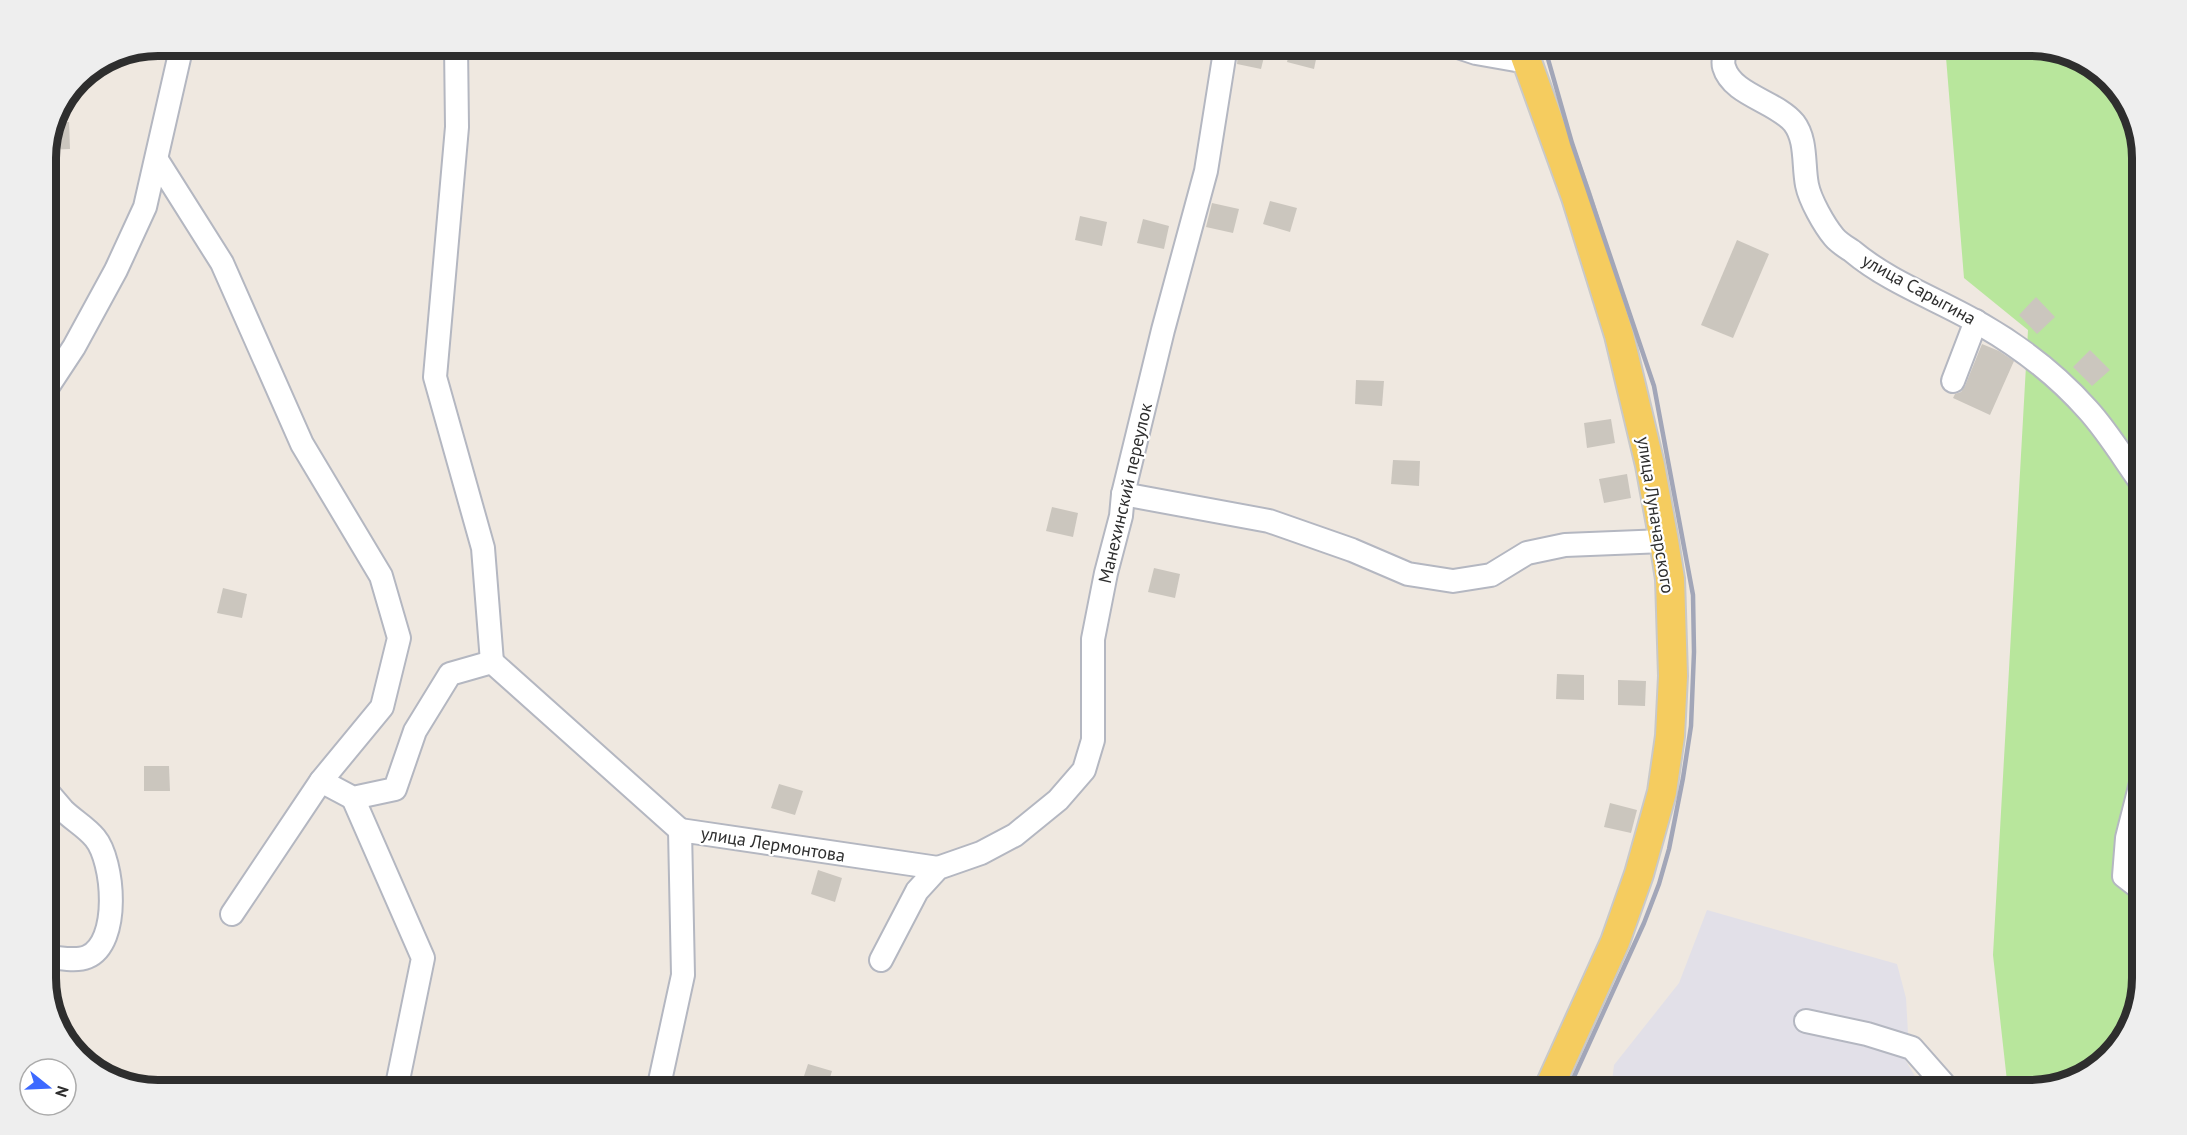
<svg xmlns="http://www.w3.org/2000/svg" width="2187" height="1135" viewBox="0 0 2187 1135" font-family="'PT Sans',sans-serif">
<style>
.industrial{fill:#e2e0e8}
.green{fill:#b8e69c}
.building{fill:#cbc6be}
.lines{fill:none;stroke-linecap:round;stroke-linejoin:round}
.minor-casing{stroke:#b4b7c1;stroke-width:26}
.major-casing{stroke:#c9c9c9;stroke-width:32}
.minor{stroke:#fff;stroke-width:22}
.major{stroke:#f5cc5f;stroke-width:28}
.rail{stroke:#a2a6b8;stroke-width:4.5}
.labels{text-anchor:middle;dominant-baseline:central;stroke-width:4.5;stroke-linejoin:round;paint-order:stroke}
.street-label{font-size:18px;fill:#2e2e2e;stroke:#fff}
.rim{fill:none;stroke:#2e2e2e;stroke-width:8}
</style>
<rect width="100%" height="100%" fill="#efe8e0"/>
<path class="industrial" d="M 1707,910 L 1897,964 L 1906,998 L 1908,1033 L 1903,1056 L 1923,1090 L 1611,1090 L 1614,1065 L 1679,983 Z"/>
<path class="green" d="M 1945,45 L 2029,45 L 2079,57 L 2123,95 L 2142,151 L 2142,977 L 2130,1027 L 2086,1075 L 2029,1090 L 2008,1090 L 1993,955 L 2028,330 L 1964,278 Z"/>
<g class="building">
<path d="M 1239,45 L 1267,45 L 1261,69 L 1237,64 Z"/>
<path d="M 1291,45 L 1319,45 L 1314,69 L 1287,62 Z"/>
<path d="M 69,122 L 70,149 L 46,150 L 58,122 Z"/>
<path d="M 1270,201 L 1297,208 L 1290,232 L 1263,224 Z"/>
<path d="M 1212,203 L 1239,209 L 1233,233 L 1206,227 Z"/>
<path d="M 1080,216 L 1107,222 L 1102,246 L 1075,240 Z"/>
<path d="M 1143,219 L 1169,226 L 1164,249 L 1137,243 Z"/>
<path d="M 1737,240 L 1769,254 L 1733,338 L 1701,325 Z"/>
<path d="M 2036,297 L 2055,317 L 2037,334 L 2019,315 Z"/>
<path d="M 1982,344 L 1999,351 L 2014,361 L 1990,415 L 1953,398 L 1955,394 L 1961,392 L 1965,386 Z"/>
<path d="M 2090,350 L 2110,370 L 2092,386 L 2073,367 Z"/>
<path d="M 1356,380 L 1384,381 L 1382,406 L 1355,404 Z"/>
<path d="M 1611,419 L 1615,443 L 1587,448 L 1584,423 Z"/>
<path d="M 1393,460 L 1420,461 L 1419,486 L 1391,484 Z"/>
<path d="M 1627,474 L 1631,498 L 1604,503 L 1599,479 Z"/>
<path d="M 1052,507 L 1078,513 L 1073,537 L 1046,531 Z"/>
<path d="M 1154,568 L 1180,574 L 1175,598 L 1148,592 Z"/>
<path d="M 223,588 L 247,594 L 242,618 L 217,613 Z"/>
<path d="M 1557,674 L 1584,675 L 1584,700 L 1556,699 Z"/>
<path d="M 1618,680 L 1646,681 L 1645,706 L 1618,705 Z"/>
<path d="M 144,766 L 169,766 L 170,791 L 144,791 Z"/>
<path d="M 779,784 L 803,791 L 795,815 L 771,808 Z"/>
<path d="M 1610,803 L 1637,810 L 1631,833 L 1604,827 Z"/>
<path d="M 818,870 L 842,878 L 835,902 L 811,894 Z"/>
<path d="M 808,1064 L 832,1071 L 826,1090 L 807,1090 L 800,1088 Z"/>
</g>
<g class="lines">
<g class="minor-casing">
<g id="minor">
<path d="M 456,45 L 457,127 L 435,377 L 483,548 L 492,662"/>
<path d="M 1452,45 L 1476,53 L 1527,62"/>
<path d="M 1726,45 C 1725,52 1722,61 1724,67 C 1732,95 1776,101 1794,123 C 1807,140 1803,165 1807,185 C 1810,200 1824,225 1834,237 C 1839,243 1846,247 1852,251 C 1890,283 1940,300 1982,325 C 2022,348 2057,375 2088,410 C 2108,432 2124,459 2142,484"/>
<path d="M 157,160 L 222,263 L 302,444 L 381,576 L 399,638 L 382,707 L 321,781"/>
<path d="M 1953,381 L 1976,321"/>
<path d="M 45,391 L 74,347 L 116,270 L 145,207 L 182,45"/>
<path d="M 1123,494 L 1269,521 L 1352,550 L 1408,574 L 1453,581 L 1491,575 L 1527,553 L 1565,545 L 1664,541"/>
<path d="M 2142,779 L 2127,838 L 2124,876 L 2142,890"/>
<path d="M 45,789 C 51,796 57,803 63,810 C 73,820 86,827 95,838 C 114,861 121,943 87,957 C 75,962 58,957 45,957"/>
<path d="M 353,798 L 423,958 L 396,1090"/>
<path d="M 232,914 L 321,781 L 353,798 L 395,789 L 415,731 L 450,674 L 492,662 L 680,830"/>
<path d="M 881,960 L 917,891 L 938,868 L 981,853 L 1015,835 L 1058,800 L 1084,770 L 1093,740 L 1093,639 L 1106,573 L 1121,516 L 1123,494 L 1163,330 L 1206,171 L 1226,45"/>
<path d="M 1806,1021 L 1867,1034 L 1912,1048 L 1949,1090"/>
<path d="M 658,1090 L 683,975 L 680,830 L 938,868"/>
</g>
</g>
<g class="major-casing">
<path id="major" d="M 1521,45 L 1576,197 L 1619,335 L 1650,465 L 1664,541 L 1670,579 L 1673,676 L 1670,736 L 1662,792 L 1639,874 L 1615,942 L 1548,1090"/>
</g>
<use href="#minor" class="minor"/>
<use href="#major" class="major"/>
<path class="rail" d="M 1544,45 L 1572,143 L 1654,386 L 1693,595 L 1694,652 L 1691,726 L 1683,778 L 1669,849 L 1659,884 L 1644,923 L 1568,1090"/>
</g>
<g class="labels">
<g class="street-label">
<text transform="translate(1919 289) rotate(29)">улица Сарыгина</text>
<text transform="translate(1125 493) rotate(-77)">Манехинский переулок</text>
<text transform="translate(1656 515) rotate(81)">улица Луначарского</text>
<text transform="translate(773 844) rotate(9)">улица Лермонтова</text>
</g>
</g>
<path d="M0 0H2187V1135H0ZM158 56H2030A102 102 0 0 1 2132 158V978A102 102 0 0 1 2030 1080H158A102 102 0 0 1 56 978V158A102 102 0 0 1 158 56Z" fill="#eee" fill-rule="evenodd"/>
<path class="rim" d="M158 56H2030A102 102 0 0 1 2132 158V978A102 102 0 0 1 2030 1080H158A102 102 0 0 1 56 978V158A102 102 0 0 1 158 56Z"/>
<g transform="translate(48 1087) rotate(108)"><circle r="28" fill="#ffffff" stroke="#ababab" stroke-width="1.5"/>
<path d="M0-4.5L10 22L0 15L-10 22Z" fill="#3d69ff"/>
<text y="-9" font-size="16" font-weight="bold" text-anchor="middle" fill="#2e2e2e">N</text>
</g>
</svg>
